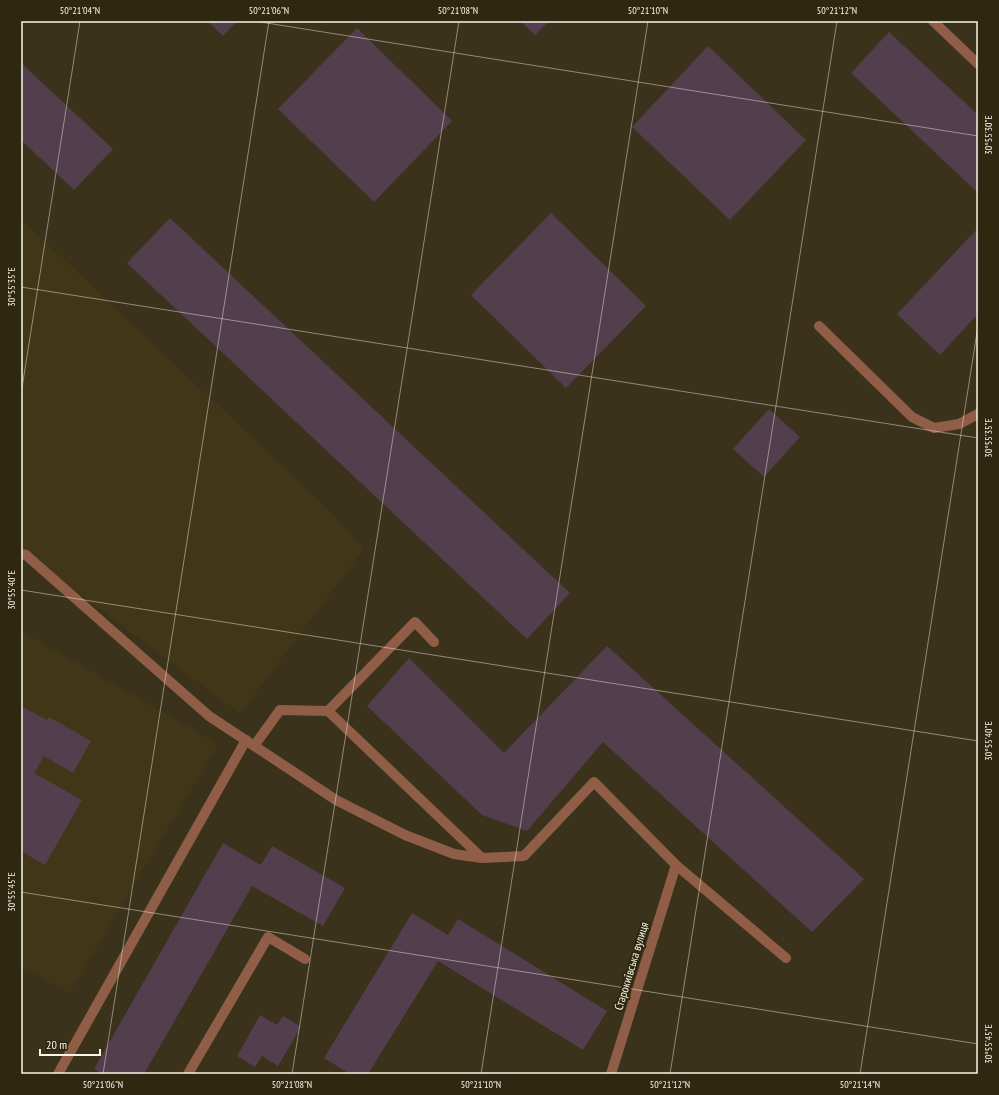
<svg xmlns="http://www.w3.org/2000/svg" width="999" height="1095" viewBox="0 0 999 1095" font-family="'PT Sans Narrow',sans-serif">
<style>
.built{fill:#413718}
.building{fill:#533e4d}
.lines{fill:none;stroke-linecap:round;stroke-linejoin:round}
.lane{stroke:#905e46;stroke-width:10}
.street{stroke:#905e46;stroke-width:10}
.ticks{fill:none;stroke:#faf5e7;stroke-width:1;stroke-opacity:0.45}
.labels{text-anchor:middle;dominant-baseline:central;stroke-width:4;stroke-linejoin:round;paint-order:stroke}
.street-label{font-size:12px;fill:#faf5e7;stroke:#2f2811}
.neatline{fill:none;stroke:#faf5e7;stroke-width:1.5}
.ticks-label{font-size:10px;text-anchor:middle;fill:#faf5e7}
</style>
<rect width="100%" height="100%" fill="#3a321b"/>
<g class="built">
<path d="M 21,219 L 331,512 L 364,549 L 240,714 L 21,550 Z"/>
<path d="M 21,631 L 218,744 L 69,993 L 21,967 Z"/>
</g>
<g class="building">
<path d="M 207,21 L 237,21 L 223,36 Z"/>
<path d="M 520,21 L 549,21 L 535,35 Z"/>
<path d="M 357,28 L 452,121 L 374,202 L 278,109 Z"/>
<path d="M 889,32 L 978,115 L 978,193 L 851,73 Z"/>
<path d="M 708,46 L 806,140 L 730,220 L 632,127 Z"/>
<path d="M 21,63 L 113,149 L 74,190 L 21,140 Z"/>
<path d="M 551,213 L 646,306 L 566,388 L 471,295 Z"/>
<path d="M 170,218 L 570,593 L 527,639 L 127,263 Z"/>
<path d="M 978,228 L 978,314 L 940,355 L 897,314 Z"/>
<path d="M 769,409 L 800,437 L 764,477 L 733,449 Z"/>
<path d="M 607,646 L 864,879 L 812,932 L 603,742 L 527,831 L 482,815 L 367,706 L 409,658 L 504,753 Z"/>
<path d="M 21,706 L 47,720 L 49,717 L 91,741 L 73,773 L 44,756 L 34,773 L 82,800 L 45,865 L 21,851 Z"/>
<path d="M 223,843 L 261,865 L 272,846 L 345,888 L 323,926 L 252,886 L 144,1074 L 103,1074 L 94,1069 Z"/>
<path d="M 412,913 L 448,935 L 458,919 L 607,1011 L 583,1050 L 438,961 L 368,1074 L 350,1074 L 324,1058 Z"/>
<path d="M 260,1015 L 277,1025 L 283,1016 L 301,1027 L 278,1066 L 262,1056 L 255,1067 L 237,1056 Z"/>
</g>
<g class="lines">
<g class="lane">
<path d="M 933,21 L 978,64"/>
<path d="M 819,326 L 912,417 L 934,428 L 959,424 L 978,414"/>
<path d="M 21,554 L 26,555 L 209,716 L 336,800 L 405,835 L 454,854 L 482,858"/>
<path d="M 434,642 L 415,622 L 328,711 L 482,858 L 524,856 L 594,782 L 676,865 L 786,958"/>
<path d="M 254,746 L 280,710 L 328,711"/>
<path d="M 58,1074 L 246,740"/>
<path d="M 188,1074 L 268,937 L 305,959"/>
</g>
<path class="street" d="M 611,1074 L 676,865"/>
</g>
<path class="ticks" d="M 254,21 L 978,136M 21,287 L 978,438M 21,394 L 80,21M 21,590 L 978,741M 21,892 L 978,1044M 103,1074 L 269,21M 292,1074 L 459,21M 481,1074 L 648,21M 670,1074 L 837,21M 860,1074 L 978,326"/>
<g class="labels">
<g class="street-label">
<text transform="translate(631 966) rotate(-73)">Старокиївська вулиця</text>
</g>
</g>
<rect width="999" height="1095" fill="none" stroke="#2f2811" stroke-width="44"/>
<path d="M40 1049v6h60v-6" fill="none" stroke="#faf5e7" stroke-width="2"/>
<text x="46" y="1049" font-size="12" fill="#faf5e7" stroke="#2f2811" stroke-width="3" paint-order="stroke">20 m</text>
<rect x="22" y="22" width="955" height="1051" class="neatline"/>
<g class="ticks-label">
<text x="80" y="14">50°21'04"N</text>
<text x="269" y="14">50°21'06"N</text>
<text x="458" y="14">50°21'08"N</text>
<text x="648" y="14">50°21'10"N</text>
<text x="837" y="14">50°21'12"N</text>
<text transform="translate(988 135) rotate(-90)" y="4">30°55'30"E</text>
<text transform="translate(11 287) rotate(-90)" y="4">30°55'35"E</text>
<text transform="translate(988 438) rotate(-90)" y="4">30°55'35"E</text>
<text transform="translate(11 590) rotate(-90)" y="4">30°55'40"E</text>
<text transform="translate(988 741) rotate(-90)" y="4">30°55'40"E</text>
<text transform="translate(11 892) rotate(-90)" y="4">30°55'45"E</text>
<text transform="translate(988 1044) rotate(-90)" y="4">30°55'45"E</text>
<text x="103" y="1088">50°21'06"N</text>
<text x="292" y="1088">50°21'08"N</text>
<text x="481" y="1088">50°21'10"N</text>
<text x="670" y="1088">50°21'12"N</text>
<text x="860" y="1088">50°21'14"N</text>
</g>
</svg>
